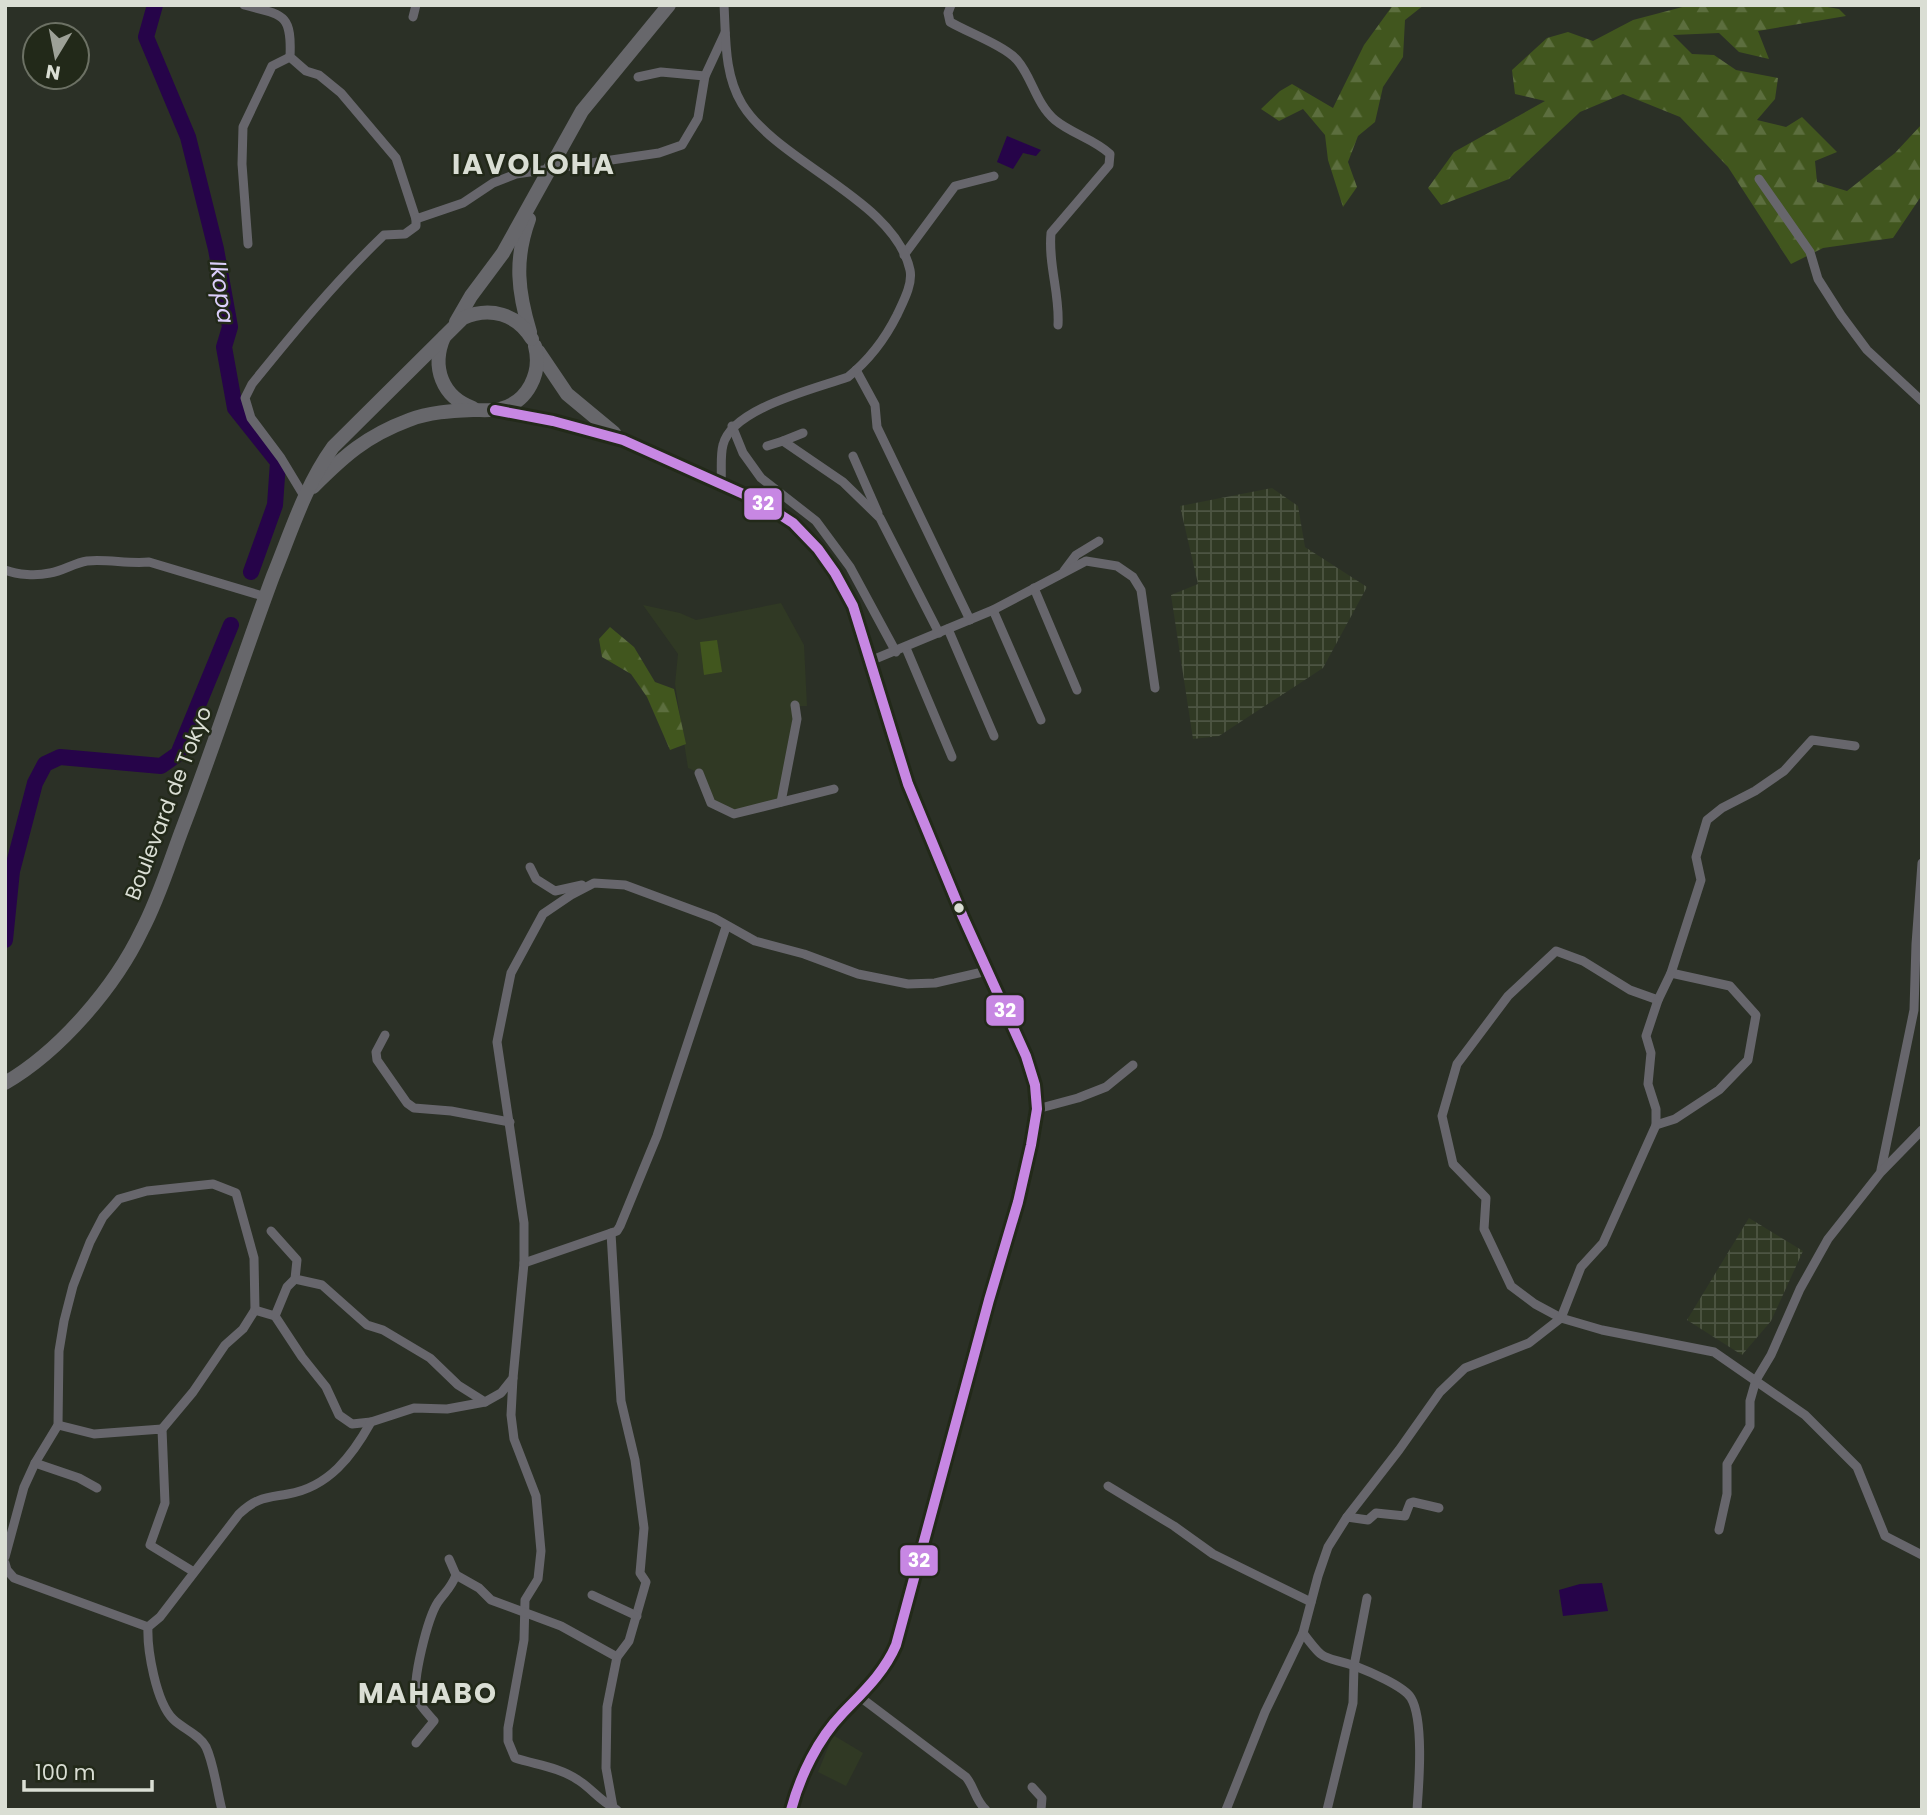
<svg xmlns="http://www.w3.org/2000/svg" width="1927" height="1815" viewBox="0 0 1927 1815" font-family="Poppins,sans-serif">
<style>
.built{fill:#303924}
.industrial{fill:url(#industrial-grid)}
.grass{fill:#41561e}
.forest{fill:url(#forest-firs)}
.water{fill:#260449}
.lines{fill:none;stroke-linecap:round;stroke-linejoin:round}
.river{stroke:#260449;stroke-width:16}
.street{stroke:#67666c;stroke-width:9}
.primary{stroke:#67676b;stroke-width:14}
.bus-1-casing{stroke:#222919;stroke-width:16}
.bus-1{stroke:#c787e3;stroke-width:10}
.bus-dot{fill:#daded4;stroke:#222919;stroke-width:2.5}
.labels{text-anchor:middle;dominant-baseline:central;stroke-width:5;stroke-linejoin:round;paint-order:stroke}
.street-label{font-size:21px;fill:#daded4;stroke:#222919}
.water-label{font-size:23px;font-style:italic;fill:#dbcefb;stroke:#222919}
.district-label{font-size:28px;font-weight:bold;letter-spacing:2px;fill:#daded4;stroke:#222919}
.line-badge{stroke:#222919;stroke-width:2.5}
.badge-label{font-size:19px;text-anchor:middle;font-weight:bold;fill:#fff}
</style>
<defs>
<pattern id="industrial-grid" width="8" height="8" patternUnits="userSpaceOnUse" patternTransform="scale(1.75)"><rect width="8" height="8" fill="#303924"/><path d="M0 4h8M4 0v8" fill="none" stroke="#4d5543"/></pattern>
<pattern id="forest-firs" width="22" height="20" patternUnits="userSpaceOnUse" patternTransform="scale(1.75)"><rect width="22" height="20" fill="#41561e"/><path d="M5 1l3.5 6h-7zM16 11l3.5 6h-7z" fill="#5c6e3e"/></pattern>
</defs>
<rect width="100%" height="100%" fill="#2b3026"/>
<g class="built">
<path d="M 781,603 L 804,645 L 807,706 L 795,706 L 778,801 L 734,814 L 711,803 L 699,773 L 688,768 L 675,684 L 678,654 L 643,605 L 680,613 L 696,620 Z"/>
<path d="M 833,1735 L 863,1753 L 846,1786 L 818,1772 Z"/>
</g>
<g class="industrial">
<path d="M 1272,488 L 1298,506 L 1305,547 L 1367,587 L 1323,668 L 1219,736 L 1193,739 L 1171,595 L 1198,584 L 1180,506 Z"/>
<path d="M 1749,1218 L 1803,1251 L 1771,1321 L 1742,1355 L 1687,1320 Z"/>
</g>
<path class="grass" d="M 717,640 L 722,672 L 704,675 L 700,642 Z"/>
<g class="forest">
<path d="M 1393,5 L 1424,5 L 1405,20 L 1403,57 L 1383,87 L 1375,122 L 1358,136 L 1348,162 L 1357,187 L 1343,207 L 1328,160 L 1325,135 L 1303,109 L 1279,121 L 1261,109 L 1280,91 L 1292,84 L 1333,108 L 1364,45 Z"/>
<path d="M 1690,5 L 1816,5 L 1839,9 L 1846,16 L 1758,31 L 1769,59 L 1739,52 L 1719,33 L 1673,35 L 1692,54 L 1714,55 L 1736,70 L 1778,78 L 1775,99 L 1757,120 L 1786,127 L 1802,117 L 1837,152 L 1815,161 L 1817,182 L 1847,191 L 1895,153 L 1922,124 L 1922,195 L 1893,238 L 1823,248 L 1791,264 L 1728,167 L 1680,117 L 1623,94 L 1580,112 L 1509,179 L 1441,205 L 1428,188 L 1454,152 L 1545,101 L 1515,94 L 1512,70 L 1547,38 L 1568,32 L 1593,41 L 1633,20 Z"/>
<path d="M 610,627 L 634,647 L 655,682 L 674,689 L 686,744 L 670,750 L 647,697 L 631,674 L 602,657 L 599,639 Z"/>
</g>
<g class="water">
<path d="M 1007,136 L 1041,150 L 1036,156 L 1023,153 L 1013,169 L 997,162 Z"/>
<path d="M 1602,1583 L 1608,1611 L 1563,1616 L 1559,1590 L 1580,1584 Z"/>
</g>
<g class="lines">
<g class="river">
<path d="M 155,5 L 146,37 L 188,137 L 216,249 L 230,327 L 224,347 L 235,408 L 278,462 L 275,505 L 251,572"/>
<path d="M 5,940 L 12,871 L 35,783 L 45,764 L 60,757 L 161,766 L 178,754 L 231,625"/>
</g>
<g class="street">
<path d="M 244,5 C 283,15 292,13 290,57 L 306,71 L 319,75 L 341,93 L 396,158 L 416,219 L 463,203 L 493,183 L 516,174 L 659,153 L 682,145 L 698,118 L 705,76 L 725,33"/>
<path d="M 951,5 L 948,13 L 950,22 C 967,32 1005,46 1017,60 C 1032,77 1036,104 1055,120 C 1072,134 1094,139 1110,154 L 1109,165 L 1051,233 C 1048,265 1060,294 1058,325"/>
<path d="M 413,17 L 416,5"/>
<path d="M 638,77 L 661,72 L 705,76"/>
<path d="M 1759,179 L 1810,252 L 1818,279 L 1841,315 L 1867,350 L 1922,401"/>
<path d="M 248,244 L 242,164 L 243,127 L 272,66 L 290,57"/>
<path d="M 904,255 L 955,186 L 994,176"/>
<path d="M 856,370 L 875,405 L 877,427 L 970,620"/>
<path d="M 732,426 L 743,453 L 761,478 L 816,521 L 850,567 L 896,652"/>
<path d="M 803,433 L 783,441 L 843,482 L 880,518 L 939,633"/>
<path d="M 767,446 L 783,441"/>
<path d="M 853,456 L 878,513"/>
<path d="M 721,483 C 722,471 720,456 723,445 C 732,408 815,389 848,377 C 869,360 885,339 897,315 C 903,302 913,284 910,270 C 895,200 778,163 742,104 C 724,74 726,38 724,5"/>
<path d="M 304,496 L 281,458 L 251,418 L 245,398 L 252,384 C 294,332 336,281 384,235 L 405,234 L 416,226 L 416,219"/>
<path d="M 5,570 C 18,575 36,576 50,573 C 63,571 74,563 87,561 C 108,559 128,564 149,562 L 266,597"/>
<path d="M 1064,571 L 1076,555 L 1099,541"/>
<path d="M 1034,588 L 1077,690"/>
<path d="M 993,610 L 1041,720"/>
<path d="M 948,629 L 994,736"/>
<path d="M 906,648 L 952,757"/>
<path d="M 870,661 L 993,610 L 1086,561 L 1117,566 L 1133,577 L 1141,590 L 1155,688"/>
<path d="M 699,773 L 711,803 L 734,814 L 834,789"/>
<path d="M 781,802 L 797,719 L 795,705"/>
<path d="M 530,867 L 536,879 L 555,891 L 582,885"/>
<path d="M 1658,1000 L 1630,990 L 1583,961 L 1556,951 L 1508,996 L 1457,1064 L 1442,1116 L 1453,1164 L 1486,1198 L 1484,1229 L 1511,1286 L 1535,1304 L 1561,1318 L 1602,1330 L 1714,1352 L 1805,1415 L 1857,1467 L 1885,1536 L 1922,1555"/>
<path d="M 385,1035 L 376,1052 L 377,1060 L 407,1103 L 414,1108 L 451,1111 L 510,1122"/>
<path d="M 1037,1109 L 1078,1098 L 1106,1087 L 1133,1065"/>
<path d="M 1656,1125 L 1675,1119 L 1719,1090 L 1748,1060 L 1756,1015 L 1730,986 L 1671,973"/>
<path d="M 1881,1170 L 1914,1010 L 1916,944 L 1922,863"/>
<path d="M 271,1231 L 297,1260 L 295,1279 L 322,1285 L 367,1325 L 383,1330 L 430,1358 L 458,1385 L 485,1402"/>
<path d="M 611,1233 L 621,1401 L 635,1460 L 644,1528 L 640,1573 L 646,1582 L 629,1641 L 617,1657 L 607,1707 L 606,1768 L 613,1807 L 617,1810"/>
<path d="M 524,1263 L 617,1231 L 620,1226 L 657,1136 L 726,927"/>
<path d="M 275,1316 L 302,1357 L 326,1387 L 339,1415 L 352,1424 L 371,1422"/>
<path d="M 513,1378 L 511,1415 L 514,1439 L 536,1496 L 541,1551 L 538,1579 L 525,1600 L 524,1640 L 508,1728 L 508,1741 L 515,1758 C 537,1765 559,1767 578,1780 C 591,1788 600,1801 613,1807"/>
<path d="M 58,1425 L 94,1434 L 162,1429 L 165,1503 L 150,1545 L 194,1572"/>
<path d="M 162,1429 L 193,1392 L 225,1345 L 243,1329 L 255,1310"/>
<path d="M 35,1463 L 79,1478 L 97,1488"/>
<path d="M 1108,1486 L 1174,1526 L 1213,1554 L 1311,1602"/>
<path d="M 1347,1517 L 1368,1520 L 1376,1513 L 1405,1516 L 1410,1503 L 1413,1502 L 1439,1508"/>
<path d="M 1719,1530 L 1727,1494 L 1727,1464 L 1750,1426 L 1750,1401 L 1756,1380 L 1771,1355 L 1800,1289 L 1828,1239 L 1881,1172 L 1922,1130"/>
<path d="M 5,1557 L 24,1487 L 35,1463 L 58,1425 L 59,1351 L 64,1321 L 73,1286 L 90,1242 L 103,1217 L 119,1199 L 147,1191 L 213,1184 L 236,1193 L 254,1258 L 255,1310 L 275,1316 L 287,1287 L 295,1279"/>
<path d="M 5,1563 L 7,1570 L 14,1578 L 148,1627"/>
<path d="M 456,1575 L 479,1588 L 491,1600 L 561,1626 L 617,1657"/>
<path d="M 592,1595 L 637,1616"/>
<path d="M 1303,1633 C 1326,1664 1322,1655 1355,1666 C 1368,1671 1404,1686 1411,1698 C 1424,1720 1419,1783 1417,1810"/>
<path d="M 860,1697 L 966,1777 C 975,1788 975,1800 986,1810"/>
<path d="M 416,1743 L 434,1721 C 429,1715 420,1706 417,1699 C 411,1682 428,1617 438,1602 C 446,1591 451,1588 456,1575 L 449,1559"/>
<path d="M 1032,1787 L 1042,1798 L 1041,1810"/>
<path d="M 222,1810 C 217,1791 214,1764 206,1747 C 199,1734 183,1729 173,1719 C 156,1702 147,1650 148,1627 L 160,1617 L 239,1514 C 257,1497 266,1498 288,1494 C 329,1487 352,1456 371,1422 L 414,1408 L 447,1409 L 485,1402 L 501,1393 L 513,1378 L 524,1263 L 524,1223 L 497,1042 L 511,973 L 543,914 L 571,895 L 594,883 L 625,885 L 714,918 L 755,941 L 804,954 L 858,974 L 908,984 L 935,983 L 987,971"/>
<path d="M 1226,1810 L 1265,1712 L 1303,1633 L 1318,1576 L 1328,1547 L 1347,1517 L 1399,1450 L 1440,1392 L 1465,1368 L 1529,1343 L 1561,1318 L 1581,1267 L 1603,1243 L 1656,1125 L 1656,1109 L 1648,1084 L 1651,1053 L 1646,1036 L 1658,1000 L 1671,973 L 1701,880 L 1696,857 L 1707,820 L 1722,808 L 1755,791 L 1784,771 L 1812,740 L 1855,746"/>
<path d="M 1327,1810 L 1353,1703 L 1354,1666 L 1367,1598"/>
</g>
<g class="primary">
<path d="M 529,219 C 514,260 518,292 530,332"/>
<path d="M 456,322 L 471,296 L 503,253 L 582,111 L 669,5"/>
<path d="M 444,337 C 431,367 442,397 473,408"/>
<path d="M 538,351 L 567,394 L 614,433"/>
<path d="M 495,410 L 553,421 L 623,440 L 759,501 L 793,523 L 818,549 L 835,573 L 853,606 L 908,784 L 963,917 L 1026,1056 L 1035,1085 L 1037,1109 L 1031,1145 L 1018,1202 L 989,1300 L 896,1645 C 884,1673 863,1692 842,1714 C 818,1739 800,1776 791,1810"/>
<path d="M 313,487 C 344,456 366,436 409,420 C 429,412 451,411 473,410 C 482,410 491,411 500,409 C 528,402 542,373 535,346"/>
<path d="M 5,1083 C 60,1051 115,987 142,930 C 159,898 170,861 183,827 C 215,744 242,659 273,576 C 291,532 305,486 333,447 L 463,318 C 490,306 517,314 532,339"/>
</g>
<g class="bus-1-casing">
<path id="bus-1" d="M 495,410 L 553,421 L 623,440 L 759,501 L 793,523 L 818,549 L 835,573 L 853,606 L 908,784 L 963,917 L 1026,1056 L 1035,1085 L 1037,1109 L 1031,1145 L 1018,1202 L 989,1300 L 896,1645 C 884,1673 863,1692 842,1714 C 818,1739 800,1776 791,1810"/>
</g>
<use href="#bus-1" class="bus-1"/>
</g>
<circle class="bus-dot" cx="959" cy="908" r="6"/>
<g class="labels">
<g class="street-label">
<text transform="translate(168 803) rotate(-69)">Boulevard de Tokyo</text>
</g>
<g class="water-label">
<text transform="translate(222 292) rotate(82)">Ikopa</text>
</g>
<g class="district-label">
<text x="534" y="164">IAVOLOHA</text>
<text x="428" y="1693">MAHABO</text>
</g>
</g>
<g class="line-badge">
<rect x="743" y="487" width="40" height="34" rx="7" fill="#c787e3"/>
<rect x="985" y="994" width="40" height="33" rx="7" fill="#c787e3"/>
<rect x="899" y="1544" width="40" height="33" rx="7" fill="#c787e3"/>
</g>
<g class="badge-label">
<text x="763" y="510">32</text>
<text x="1005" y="1017">32</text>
<text x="919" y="1567">32</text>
</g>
<rect width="1927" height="1815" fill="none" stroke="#daded4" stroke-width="14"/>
<g transform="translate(56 56) rotate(190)"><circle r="33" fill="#222919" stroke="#6c7164" stroke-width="2"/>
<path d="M0-5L12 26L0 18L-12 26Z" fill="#9da197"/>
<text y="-10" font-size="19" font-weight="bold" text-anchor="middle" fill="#daded4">N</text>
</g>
<path d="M24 1780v10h128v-10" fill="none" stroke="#daded4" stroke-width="3.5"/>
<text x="35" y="1780" font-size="21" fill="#daded4" stroke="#222919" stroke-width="5" paint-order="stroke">100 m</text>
</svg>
